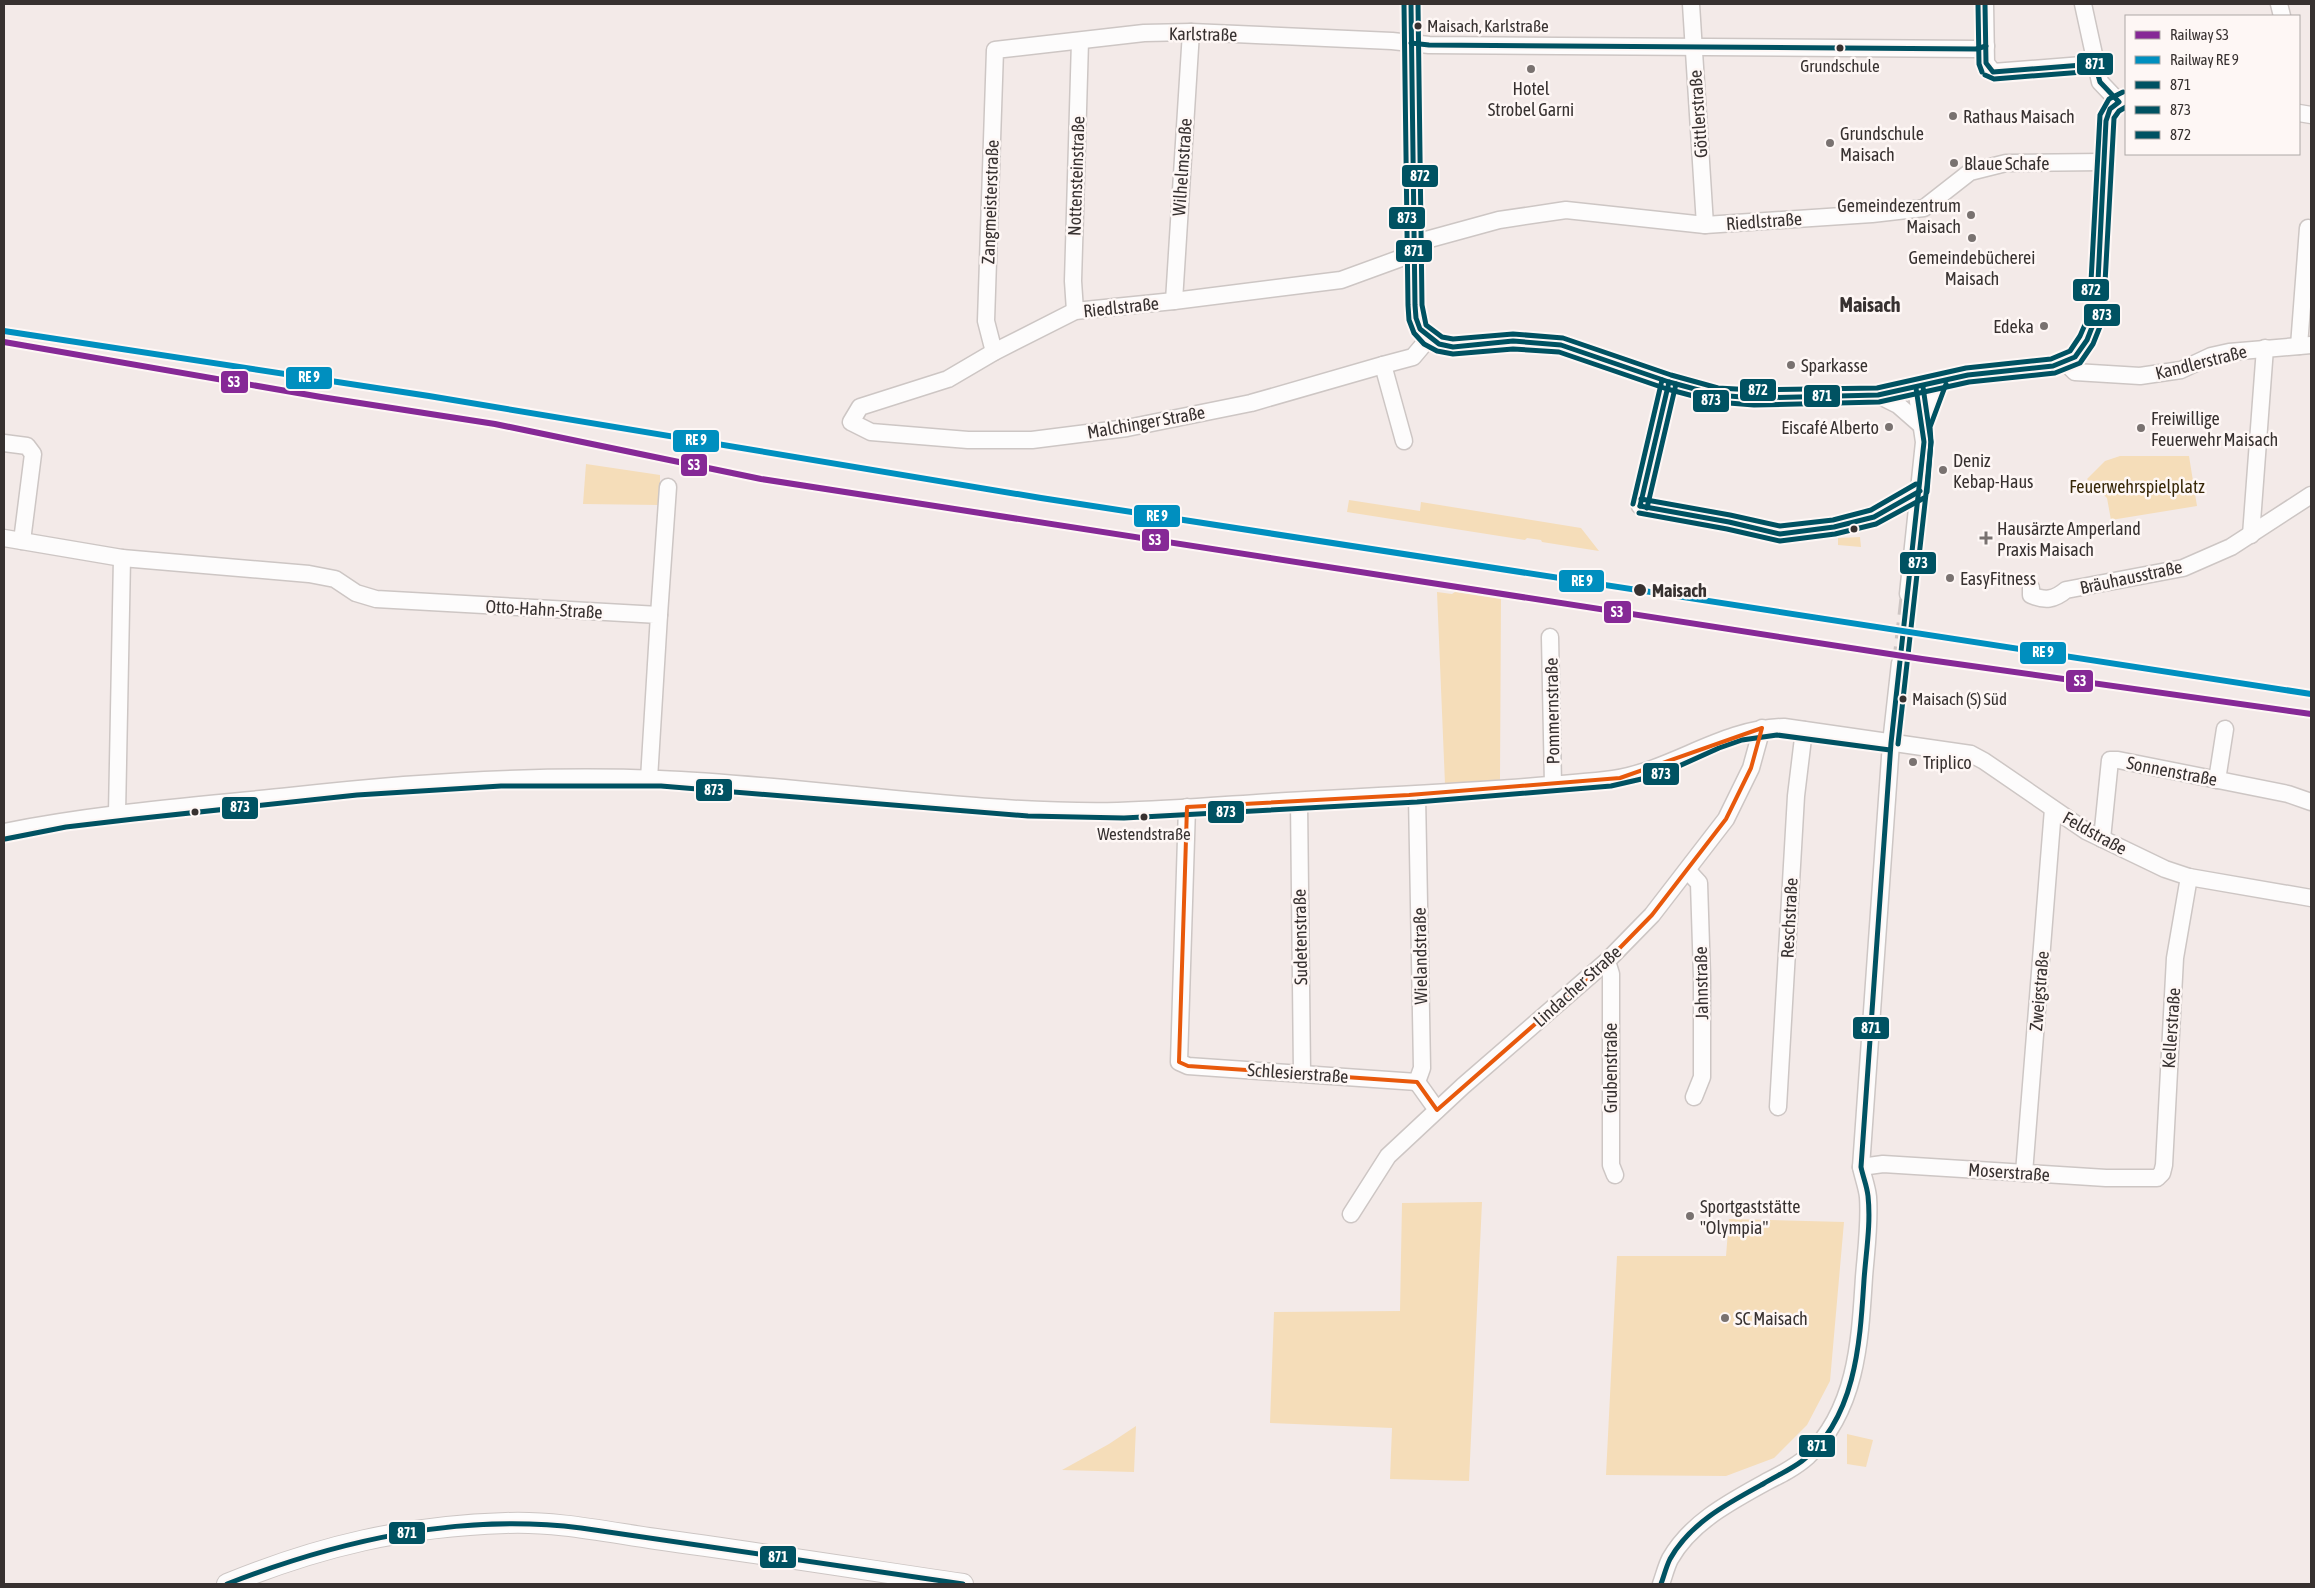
<svg xmlns="http://www.w3.org/2000/svg" width="2315" height="1588" viewBox="0 0 2315 1588" font-family="'Asap Condensed',sans-serif">
<style>
.green{fill:#f5ddb9}
.lines{fill:none;stroke-linecap:round;stroke-linejoin:round}
.minor-tunnel{stroke:#cdc5c3;stroke-width:16;stroke-dasharray:16 8;stroke-linecap:butt}
.minor-casing{stroke:#cdc6c4;stroke-width:19}
.major-casing{stroke:#cdc6c4;stroke-width:22}
.minor{stroke:#fdfcfc;stroke-width:16}
.major{stroke:#fdfcfc;stroke-width:20}
.bus-1-casing{stroke:#fef7f5;stroke-width:9}
.bus-2-casing{stroke:#fef7f5;stroke-width:9}
.bus-3-casing{stroke:#fef7f5;stroke-width:9}
.bus-1{stroke:#005262;stroke-width:5}
.bus-2{stroke:#005262;stroke-width:5}
.bus-3{stroke:#005262;stroke-width:5}
.rail-1-casing{stroke:#fef7f5;stroke-width:10}
.rail-2-casing{stroke:#fef7f5;stroke-width:10}
.rail-1{stroke:#862996;stroke-width:6}
.rail-2{stroke:#008fbf;stroke-width:6}
.marked{fill:none;stroke:#e8590c;stroke-width:4;stroke-linejoin:round}
.bus-dot{fill:#373130;stroke:#fef7f5;stroke-width:2}
.poi-dot{fill:#797270;stroke:#fef7f5;stroke-width:2}
.labels{text-anchor:middle;dominant-baseline:central;stroke-width:5;stroke-linejoin:round;paint-order:stroke}
.bus-label{font-size:17px;fill:#373130;stroke:#fef7f5;text-anchor:start}
.street-label{font-size:18px;fill:#373130;stroke:#fef7f5}
.poi-label{font-size:18px;fill:#373130;stroke:#fef7f5;text-anchor:start}
.park-label{font-size:18px;fill:#382808;stroke:#fef7f5}
.stop-label{font-size:18px;font-weight:bold;fill:#373130;stroke:#fef7f5;text-anchor:start}
.quarter-label{font-size:20px;font-weight:bold;fill:#373130;stroke:#fef7f5}
.line-badge{stroke:#fef7f5;stroke-width:2}
.badge-label{font-size:14px;text-anchor:middle;font-weight:bold;fill:#fff}
</style>
<rect width="100%" height="100%" fill="#f3eae8"/>
<g class="green">
<path d="M 2120,456 L 2189,456 L 2197,506 L 2111,520 L 2107,498 L 2087,479 L 2105,461 Z"/>
<path d="M 586,464 L 660,475 L 660,505 L 583,504 Z"/>
<path d="M 1349,500 L 1420,511 L 1421,502 L 1581,528 L 1599,551 L 1542,542 L 1541,540 L 1527,538 L 1525,540 L 1347,512 Z"/>
<path d="M 1860,537 L 1861,547 L 1838,545 L 1838,538 Z"/>
<path d="M 1437,592 L 1452,594 L 1455,592 L 1501,599 L 1500,780 L 1445,784 Z"/>
<path d="M 1482,1202 L 1469,1481 L 1390,1479 L 1392,1428 L 1270,1423 L 1274,1312 L 1400,1311 L 1402,1203 Z"/>
<path d="M 1729,1219 L 1844,1222 L 1830,1381 L 1807,1425 L 1774,1458 L 1726,1476 L 1606,1475 L 1617,1256 L 1726,1256 Z"/>
<path d="M 1136,1426 L 1134,1472 L 1062,1470 L 1109,1444 Z"/>
<path d="M 1847,1434 L 1873,1440 L 1866,1467 L 1847,1464 Z"/>
</g>
<g class="lines">
<path class="minor-tunnel" d="M 1900,663 L 1908,594"/>
<g class="minor-casing">
<g id="minor">
<path d="M 1411,4 L 1415,305 L 1416,318 L 1420,329 L 1429,338 L 1439,344 L 1453,347 L 1513,341 L 1561,345 L 1669,382 L 1717,395 L 1754,398 L 1878,395 L 1968,375 L 2053,366 L 2075,357 L 2087,340 L 2094,322 L 2097,301 L 2107,116 L 2114,105 L 2126,99"/>
<path d="M 1691,4 L 1705,225"/>
<path d="M 1985,4 L 1986,63 L 1993,72 L 2095,64"/>
<path d="M 2083,4 L 2100,82 L 2119,102"/>
<path d="M 2279,4 L 2282,16"/>
<path d="M 2299,113 L 2311,115"/>
<path d="M 1415,243 L 1499,220 L 1566,210 L 1705,225 L 1872,214 L 1924,208 L 1970,172 L 2006,163 L 2104,162"/>
<path d="M 1415,253 L 1341,280 L 1174,301 L 1075,311 L 994,352 L 948,379 L 860,407 L 851,422 L 871,432 L 968,440 L 1032,440 L 1127,428 L 1251,403 L 1383,365 L 1413,357 L 1429,338"/>
<path d="M 1174,301 L 1191,32"/>
<path d="M 1075,311 L 1073,281 L 1080,41"/>
<path d="M 2299,346 L 2308,228"/>
<path d="M 994,352 L 986,321 L 995,50 L 1144,33 L 1191,32 L 1392,41 L 1429,45 L 1976,49 L 1986,46"/>
<path d="M 2065,362 L 2075,372 L 2140,376 L 2181,370 L 2211,356 L 2229,352 L 2311,345"/>
<path d="M 1383,365 L 1404,441"/>
<path d="M 1669,382 L 1640,506 L 1729,522 L 1780,534 L 1834,527 L 1874,517 L 1920,491"/>
<path d="M 1878,395 L 1898,405 L 1922,426"/>
<path d="M 1923,422 L 1939,381"/>
<path d="M 4,443 L 27,446 L 33,454 L 22,541"/>
<path d="M 2251,535 L 2265,348"/>
<path d="M 4,538 L 122,558"/>
<path d="M 2031,588 L 2031,595 C 2045,601 2054,600 2066,590 L 2183,568 L 2231,547 L 2311,495"/>
<path d="M 1908,594 L 1924,442 L 1916,388"/>
<path d="M 659,615 L 668,487"/>
<path d="M 1550,637 L 1553,785"/>
<path d="M 2217,780 L 2225,729"/>
<path d="M 1417,795 L 1422,1068 L 1417,1082 L 1437,1110"/>
<path d="M 1299,801 L 1302,1073"/>
<path d="M 1187,807 L 1179,1062 L 1188,1066 L 1417,1082"/>
<path d="M 117,814 L 122,558 L 309,574 L 335,579 L 356,593 L 376,599 L 659,615 L 649,779"/>
<path d="M 4,832 C 98,813 194,806 290,796 C 413,782 536,774 659,779 C 812,785 965,814 1118,811 C 1187,809 1256,802 1325,799 C 1382,796 1439,793 1496,789 C 1535,786 1574,784 1613,779 C 1673,770 1722,728 1784,727 L 1971,754 L 1984,761 L 2086,831 L 2165,869 L 2189,877 L 2311,898"/>
<path d="M 2102,839 L 2110,760 L 2118,760 L 2288,794 L 2311,802"/>
<path d="M 1688,871 L 1699,883 L 1702,977 L 1702,1077 L 1694,1097"/>
<path d="M 1607,961 L 1611,974 L 1611,1165 L 1615,1175"/>
<path d="M 1778,1107 L 1796,796 L 1804,730"/>
<path d="M 1861,1167 L 1883,1164 L 2106,1178 L 2157,1178 L 2162,1173 L 2164,1165 L 2175,958 L 2189,877"/>
<path d="M 2024,1173 L 2053,809"/>
<path d="M 1351,1214 L 1388,1156 L 1463,1086 L 1607,961 L 1652,915 L 1726,819 L 1751,768 L 1762,728"/>
<path d="M 1661,1584 C 1664,1576 1666,1567 1670,1559 C 1691,1522 1730,1502 1766,1482 C 1780,1475 1796,1467 1808,1456 C 1857,1409 1860,1340 1864,1277 C 1866,1251 1870,1223 1868,1197 C 1867,1187 1863,1177 1861,1167 L 1891,743 L 1900,663"/>
</g>
</g>
<g class="major-casing">
<path id="major" d="M 227,1584 C 320,1546 405,1526 506,1523 C 556,1521 607,1532 656,1539 C 759,1553 861,1569 963,1584"/>
</g>
<use href="#minor" class="minor"/>
<use href="#major" class="major"/>
<g class="bus-1-casing">
<g id="bus-1">
<path d="M 1411,4 L 1415,305 L 1416,318 L 1420,329 L 1439,344 L 1453,347 L 1513,341 L 1561,345 L 1669,382 L 1717,395 L 1754,398 L 1878,395 L 1968,375 L 2053,366 L 2075,357 L 2087,340 L 2094,322 L 2097,301 L 2106,121 L 2110,109 L 2119,102 L 2100,82 L 2095,64 L 1993,72 L 1986,63 L 1985,4"/>
<path d="M 1411,43 L 1429,45 L 1976,49 L 1986,46"/>
<path d="M 1640,506 L 1729,522 L 1780,534 L 1834,527 L 1874,517 L 1920,491"/>
<path d="M 1640,506 L 1669,382"/>
<path d="M 227,1584 C 340,1540 459,1513 581,1528 L 963,1584"/>
<path d="M 1661,1584 C 1664,1576 1666,1567 1670,1559 C 1690,1523 1728,1503 1763,1484 C 1776,1476 1790,1470 1802,1461 C 1856,1419 1860,1342 1864,1280 C 1866,1252 1871,1224 1868,1196 C 1867,1186 1863,1177 1861,1167 L 1891,743 L 1924,442 L 1916,388"/>
</g>
</g>
<g class="bus-2-casing">
<g id="bus-2">
<path d="M 1404,4 L 1408,305 L 1409,320 L 1414,333 L 1424,344 L 1437,351 L 1453,354 L 1513,349 L 1559,352 L 1667,389 L 1716,402 L 1754,405 L 1879,402 L 1969,382 L 2055,373 L 2080,363 L 2093,344 L 2101,324 L 2104,301 L 2114,118 L 2119,111 L 2126,107"/>
<path d="M 1978,4 L 1979,64 L 1982,72"/>
<path d="M 1985,75 L 1994,79 L 2096,71"/>
<path d="M 1647,508 L 1676,384"/>
<path d="M 1639,513 L 1727,529 L 1780,541 L 1835,534 L 1876,524 L 1924,498"/>
<path d="M 1898,744 L 1927,485 L 1931,442 L 1930,427 L 1946,384"/>
<path d="M 5,839 L 66,827 L 134,819 L 357,795 L 501,786 L 661,786 L 1028,816 L 1124,818 L 1417,802 L 1611,786 L 1659,775 L 1719,748 L 1742,740 L 1777,735 L 1890,750"/>
</g>
</g>
<g class="bus-3-casing">
<g id="bus-3">
<path d="M 1418,4 L 1422,305 L 1426,325 L 1442,337 L 1453,339 L 1513,334 L 1563,338 L 1671,375 L 1718,388 L 1754,390 L 1877,388 L 1966,368 L 2051,359 L 2070,351 L 2080,336 L 2087,320 L 2090,300 L 2100,115 L 2109,99 L 2123,92"/>
<path d="M 1923,387 L 1931,442 L 1927,492"/>
<path d="M 1641,499 L 1730,515 L 1780,526 L 1833,520 L 1871,510 L 1916,484"/>
<path d="M 1633,504 L 1662,380"/>
</g>
</g>
<use href="#bus-1" class="bus-1"/>
<use href="#bus-2" class="bus-2"/>
<use href="#bus-3" class="bus-3"/>
<g class="rail-1-casing">
<path id="rail-1" d="M 4,342 L 321,397 L 495,424 L 761,479 L 1922,659 L 2311,714"/>
</g>
<g class="rail-2-casing">
<path id="rail-2" d="M 4,331 L 429,396 L 1041,498 L 2311,694"/>
</g>
<use href="#rail-1" class="rail-1"/>
<use href="#rail-2" class="rail-2"/>
</g>
<path class="marked" d="M 1762,728 L 1751,768 L 1726,819 L 1652,915 L 1607,961 L 1437,1110 L 1417,1082 L 1188,1066 L 1179,1062 L 1187,807 L 1409,795 L 1620,778 Z"/>
<g class="bus-dot">
<circle cx="1418" cy="26" r="4.5"/>
<circle cx="1840" cy="48" r="4.5"/>
<circle cx="1854" cy="529" r="4.5"/>
<circle cx="1640" cy="590" r="7"/>
<circle cx="1903" cy="699" r="4.5"/>
<circle cx="195" cy="812" r="4.5"/>
<circle cx="1144" cy="817" r="4.5"/>
</g>
<g class="poi-dot">
<circle cx="1531" cy="69" r="5"/>
<circle cx="1953" cy="116" r="5"/>
<circle cx="1830" cy="143" r="5"/>
<circle cx="1954" cy="163" r="5"/>
<circle cx="1971" cy="215" r="5"/>
<circle cx="1972" cy="238" r="5"/>
<circle cx="2044" cy="326" r="5"/>
<circle cx="1791" cy="365" r="5"/>
<circle cx="1889" cy="427" r="5"/>
<circle cx="2141" cy="428" r="5"/>
<circle cx="1943" cy="470" r="5"/>
<path d="M1983.5 530.5h5v5h5v5h-5v5h-5v-5h-5v-5h5z"/>
<circle cx="1950" cy="578" r="5"/>
<circle cx="1913" cy="762" r="5"/>
<circle cx="1690" cy="1216" r="5"/>
<circle cx="1725" cy="1318" r="5"/>
</g>
<g class="labels">
<g class="bus-label">
<text x="1427" y="26">Maisach, Karlstraße</text>
<text x="1840" y="66" text-anchor="middle">Grundschule</text>
<text x="1912" y="699">Maisach (S) Süd</text>
<text x="1144" y="834" text-anchor="middle">Westendstraße</text>
</g>
<g class="street-label">
<text transform="translate(1203 34) rotate(1)">Karlstraße</text>
<text transform="translate(1698 114) rotate(-94)">Göttlerstraße</text>
<text transform="translate(1182 167) rotate(-86)">Wilhelmstraße</text>
<text transform="translate(1076 176) rotate(-88)">Nottensteinstraße</text>
<text transform="translate(990 202) rotate(-88)">Zangmeisterstraße</text>
<text transform="translate(1764 221) rotate(-4)">Riedlstraße</text>
<text transform="translate(1121 307) rotate(-6)">Riedlstraße</text>
<text transform="translate(2201 362) rotate(-14)">Kandlerstraße</text>
<text transform="translate(1146 422) rotate(-10)">Malchinger Straße</text>
<text transform="translate(2131 577) rotate(-12)">Bräuhausstraße</text>
<text transform="translate(544 609) rotate(3)">Otto-Hahn-Straße</text>
<text transform="translate(1552 711) rotate(-91)">Pommernstraße</text>
<text transform="translate(2172 771) rotate(11)">Sonnenstraße</text>
<text transform="translate(2095 833) rotate(29)">Feldstraße</text>
<text transform="translate(1789 918) rotate(-87)">Reschstraße</text>
<text transform="translate(1300 937) rotate(-91)">Sudetenstraße</text>
<text transform="translate(1420 956) rotate(-91)">Wielandstraße</text>
<text transform="translate(1701 983) rotate(-91)">Jahnstraße</text>
<text transform="translate(1577 986) rotate(-42)">Lindacher Straße</text>
<text transform="translate(2039 991) rotate(-85)">Zweigstraße</text>
<text transform="translate(2171 1028) rotate(-86)">Kellerstraße</text>
<text transform="translate(1610 1068) rotate(-90)">Grubenstraße</text>
<text transform="translate(1298 1073) rotate(4)">Schlesierstraße</text>
<text transform="translate(2009 1172) rotate(4)">Moserstraße</text>
</g>
<g class="poi-label">
<text x="1531" y="88" text-anchor="middle">Hotel<tspan x="1531" dy="21">Strobel Garni</tspan></text>
<text x="1963" y="116">Rathaus Maisach</text>
<text x="1840" y="133">Grundschule<tspan x="1840" dy="21">Maisach</tspan></text>
<text x="1964" y="163">Blaue Schafe</text>
<text x="1961" y="205" text-anchor="end">Gemeindezentrum<tspan x="1961" dy="21">Maisach</tspan></text>
<text x="1972" y="257" text-anchor="middle">Gemeindebücherei<tspan x="1972" dy="21">Maisach</tspan></text>
<text x="2034" y="326" text-anchor="end">Edeka</text>
<text x="1801" y="365">Sparkasse</text>
<text x="2151" y="418">Freiwillige<tspan x="2151" dy="21">Feuerwehr Maisach</tspan></text>
<text x="1879" y="427" text-anchor="end">Eiscafé Alberto</text>
<text x="1953" y="460">Deniz<tspan x="1953" dy="21">Kebap-Haus</tspan></text>
<text x="1997" y="528">Hausärzte Amperland<tspan x="1997" dy="21">Praxis Maisach</tspan></text>
<text x="1960" y="578">EasyFitness</text>
<text x="1923" y="762">Triplico</text>
<text x="1700" y="1206">Sportgaststätte<tspan x="1700" dy="21">"Olympia"</tspan></text>
<text x="1735" y="1318">SC Maisach</text>
</g>
<g class="park-label">
<text x="2137" y="486">Feuerwehrspielplatz</text>
</g>
<g class="stop-label">
<text x="1652" y="590">Maisach</text>
</g>
<g class="quarter-label">
<text x="1870" y="304">Maisach</text>
</g>
</g>
<g class="line-badge">
<rect x="2076" y="52" width="38" height="24" rx="5" fill="#005262"/>
<rect x="1401" y="164" width="38" height="24" rx="5" fill="#005262"/>
<rect x="1388" y="206" width="38" height="24" rx="5" fill="#005262"/>
<rect x="1395" y="239" width="38" height="24" rx="5" fill="#005262"/>
<rect x="2072" y="278" width="38" height="24" rx="5" fill="#005262"/>
<rect x="2083" y="303" width="38" height="24" rx="5" fill="#005262"/>
<rect x="285" y="366" width="48" height="24" rx="5" fill="#008fbf"/>
<rect x="220" y="370" width="29" height="24" rx="5" fill="#862996"/>
<rect x="1739" y="378" width="38" height="24" rx="5" fill="#005262"/>
<rect x="1803" y="384" width="38" height="24" rx="5" fill="#005262"/>
<rect x="1692" y="389" width="38" height="24" rx="5" fill="#005262"/>
<rect x="672" y="429" width="48" height="24" rx="5" fill="#008fbf"/>
<rect x="680" y="453" width="28" height="24" rx="5" fill="#862996"/>
<rect x="1133" y="504" width="48" height="24" rx="5" fill="#008fbf"/>
<rect x="1141" y="528" width="29" height="24" rx="5" fill="#862996"/>
<rect x="1899" y="551" width="38" height="24" rx="5" fill="#005262"/>
<rect x="1558" y="569" width="47" height="24" rx="5" fill="#008fbf"/>
<rect x="1603" y="600" width="29" height="24" rx="5" fill="#862996"/>
<rect x="2019" y="641" width="48" height="24" rx="5" fill="#008fbf"/>
<rect x="2065" y="669" width="29" height="24" rx="5" fill="#862996"/>
<rect x="1642" y="762" width="38" height="24" rx="5" fill="#005262"/>
<rect x="695" y="778" width="38" height="24" rx="5" fill="#005262"/>
<rect x="221" y="796" width="38" height="24" rx="5" fill="#005262"/>
<rect x="1207" y="800" width="38" height="24" rx="5" fill="#005262"/>
<rect x="1852" y="1016" width="38" height="24" rx="5" fill="#005262"/>
<rect x="1798" y="1434" width="38" height="24" rx="5" fill="#005262"/>
<rect x="388" y="1521" width="38" height="24" rx="5" fill="#005262"/>
<rect x="759" y="1545" width="38" height="24" rx="5" fill="#005262"/>
</g>
<g class="badge-label">
<text x="2095" y="69">871</text>
<text x="1420" y="181">872</text>
<text x="1407" y="223">873</text>
<text x="1414" y="256">871</text>
<text x="2091" y="295">872</text>
<text x="2102" y="320">873</text>
<text x="309" y="382">RE 9</text>
<text x="234" y="387">S3</text>
<text x="1758" y="395">872</text>
<text x="1822" y="401">871</text>
<text x="1711" y="405">873</text>
<text x="696" y="445">RE 9</text>
<text x="694" y="470">S3</text>
<text x="1157" y="521">RE 9</text>
<text x="1155" y="545">S3</text>
<text x="1918" y="568">873</text>
<text x="1582" y="586">RE 9</text>
<text x="1617" y="617">S3</text>
<text x="2043" y="657">RE 9</text>
<text x="2080" y="686">S3</text>
<text x="1661" y="779">873</text>
<text x="714" y="795">873</text>
<text x="240" y="812">873</text>
<text x="1226" y="817">873</text>
<text x="1871" y="1033">871</text>
<text x="1817" y="1451">871</text>
<text x="407" y="1538">871</text>
<text x="778" y="1562">871</text>
</g>
<rect width="2315" height="1588" fill="none" stroke="#373130" stroke-width="10"/>
<rect x="2125" y="15" width="175" height="140" fill="#fef7f5" stroke="#aea8a6"/>
<rect x="2135" y="31" width="25" height="8" fill="#862996" stroke="#aea8a6"/>
<text x="2170" y="40" font-size="15" fill="#373130">Railway S3</text>
<rect x="2135" y="56" width="25" height="8" fill="#008fbf" stroke="#aea8a6"/>
<text x="2170" y="65" font-size="15" fill="#373130">Railway RE 9</text>
<rect x="2135" y="81" width="25" height="8" fill="#005262" stroke="#aea8a6"/>
<text x="2170" y="90" font-size="15" fill="#373130">871</text>
<rect x="2135" y="106" width="25" height="8" fill="#005262" stroke="#aea8a6"/>
<text x="2170" y="115" font-size="15" fill="#373130">873</text>
<rect x="2135" y="131" width="25" height="8" fill="#005262" stroke="#aea8a6"/>
<text x="2170" y="140" font-size="15" fill="#373130">872</text>
</svg>
